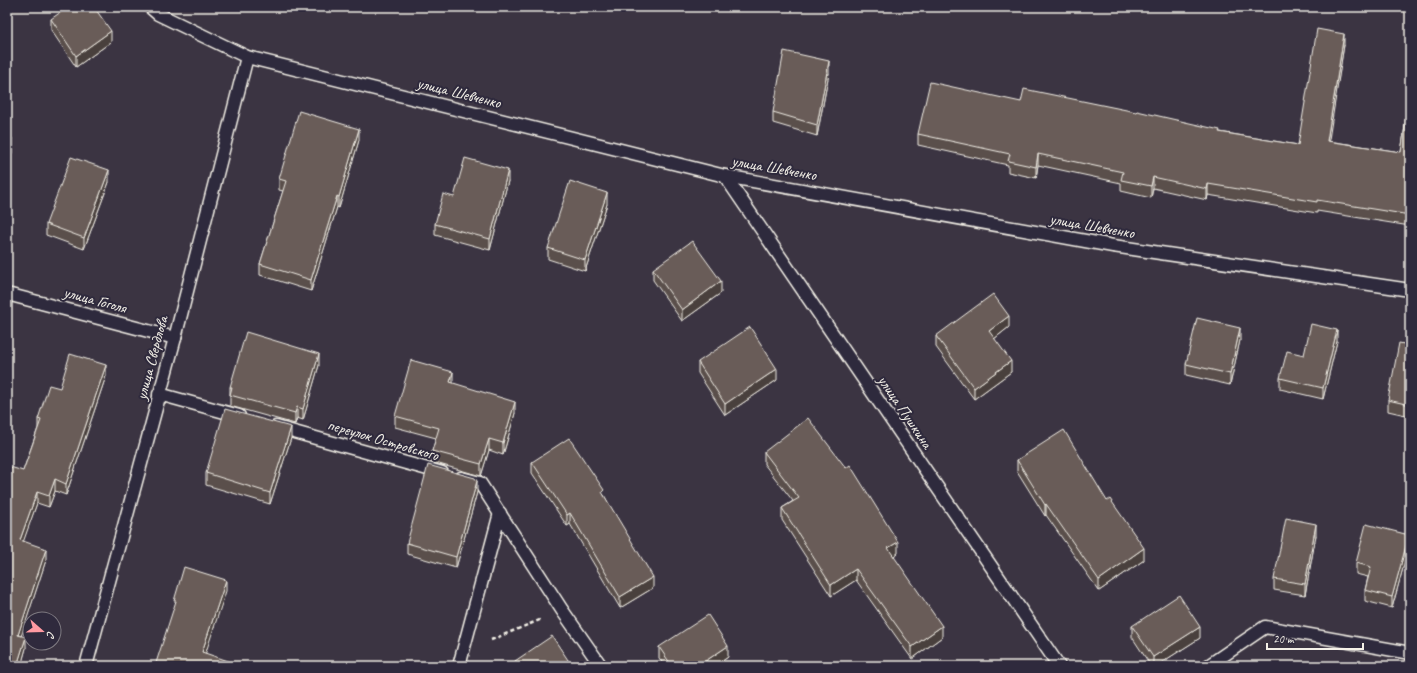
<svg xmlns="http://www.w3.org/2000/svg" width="1417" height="673" viewBox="0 0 1417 673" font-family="Caveat,sans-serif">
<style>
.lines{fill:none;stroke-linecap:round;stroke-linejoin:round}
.service-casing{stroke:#f4f1e8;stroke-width:15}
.path{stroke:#f4f1e8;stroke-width:2.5;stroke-dasharray:4 3;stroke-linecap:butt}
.service{stroke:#2f2a3d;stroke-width:12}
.wall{fill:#5a4f4c;stroke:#f4f1e8}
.shaded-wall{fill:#4a403e;stroke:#f4f1e8}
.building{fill:#695c58;stroke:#f4f1e8}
.labels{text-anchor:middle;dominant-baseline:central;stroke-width:4;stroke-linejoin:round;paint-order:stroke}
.street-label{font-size:16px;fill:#f4f1e8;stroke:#2f2a3d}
</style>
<rect width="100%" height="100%" fill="#3b3442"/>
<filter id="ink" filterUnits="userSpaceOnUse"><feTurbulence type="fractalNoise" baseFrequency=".025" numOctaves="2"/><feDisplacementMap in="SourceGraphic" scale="8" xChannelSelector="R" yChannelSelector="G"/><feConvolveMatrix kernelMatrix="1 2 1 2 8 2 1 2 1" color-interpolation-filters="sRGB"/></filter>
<g filter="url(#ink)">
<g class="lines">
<g class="service-casing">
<g id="service">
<path d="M 150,7 L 158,14 L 247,57 L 725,176 L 1113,246 L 1410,290"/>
<path d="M 725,176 L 1059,666"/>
<path d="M 7,294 L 175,338"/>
<path d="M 159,394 L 239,416"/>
<path d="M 276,427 L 442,473"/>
<path d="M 461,478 L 480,483 L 562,610 L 601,666"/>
<path d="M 86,666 L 175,338 L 247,57"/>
<path d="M 459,666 L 500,513"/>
<path d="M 1208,666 L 1265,627 L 1410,653"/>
</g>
</g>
<path class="path" d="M 491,640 L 542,619"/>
<use href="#service" class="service"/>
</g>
<g class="wall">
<path d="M 51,19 L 111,42 L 76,67 L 51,30 Z"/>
<path d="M 1344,45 L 1328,141 L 1401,152 L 1410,94 L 1410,226 L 1317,211 L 1317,213 L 1208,195 L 1207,200 L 1153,188 L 1151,198 L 1121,191 L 1121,183 L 1038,165 L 1036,178 L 1008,172 L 1008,165 L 918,145 L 918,134 L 1021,102 L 1220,132 L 1298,145 Z"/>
<path d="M 829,73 L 817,136 L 773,123 L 773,112 Z"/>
<path d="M 359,140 L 339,208 L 337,207 L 311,291 L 260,275 L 260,264 L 283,191 L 279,190 L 279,179 Z"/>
<path d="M 508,181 L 490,250 L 435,235 L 435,224 L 454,197 Z"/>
<path d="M 109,182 L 84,249 L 46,235 L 46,224 Z"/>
<path d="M 607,204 L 585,271 L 548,259 L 548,248 Z"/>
<path d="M 653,269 L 721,293 L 682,321 L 653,280 Z"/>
<path d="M 1009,327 L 994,339 L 1011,372 L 974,399 L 936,347 L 936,336 Z"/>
<path d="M 1240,340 L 1230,385 L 1186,375 L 1186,364 Z"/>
<path d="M 1337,341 L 1323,399 L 1280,389 L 1280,378 L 1304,355 Z"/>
<path d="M 1410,345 L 1410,416 L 1388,411 L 1388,400 Z"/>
<path d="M 698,362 L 777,380 L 725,415 L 698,373 Z"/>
<path d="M 319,365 L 303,420 L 297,418 L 295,424 L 230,406 L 230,387 Z"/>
<path d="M 106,376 L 66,495 L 55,491 L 49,507 L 37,503 L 23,541 L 46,560 L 21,636 L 26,648 L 21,666 L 23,471 L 38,428 L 38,419 L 60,388 Z"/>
<path d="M 453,383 L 515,413 L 503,455 L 489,450 L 481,476 L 432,462 L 432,451 L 436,438 L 395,427 L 395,416 Z"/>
<path d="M 291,438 L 270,504 L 206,485 L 206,473 Z"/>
<path d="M 764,452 L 898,553 L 893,556 L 942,637 L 912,659 L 856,580 L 831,596 L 782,520 L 782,508 L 793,501 L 764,464 Z"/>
<path d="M 1017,460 L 1107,501 L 1144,560 L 1099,591 L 1046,515 L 1045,516 L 1017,471 Z"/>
<path d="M 532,462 L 604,495 L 653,588 L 620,608 L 570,524 L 567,526 L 532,473 Z"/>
<path d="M 477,492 L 456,568 L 407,554 L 407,543 Z"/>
<path d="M 1316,535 L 1305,595 L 1274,590 L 1274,579 Z"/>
<path d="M 1409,546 L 1392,608 L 1365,601 L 1365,590 L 1368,577 L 1356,574 L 1356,563 Z"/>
<path d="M 1132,626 L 1200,638 L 1156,666 L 1151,666 L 1132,637 Z"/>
<path d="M 659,647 L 728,657 L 715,666 L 665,666 L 659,658 Z"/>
<path d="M 515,661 L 572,666 L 515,666 Z"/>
</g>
<g class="shaded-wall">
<path d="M 111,31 L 111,42 L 76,67 L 76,56 Z"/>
<path d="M 1344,34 L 1344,45 L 1327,152 L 1327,141 Z"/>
<path d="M 829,61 L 829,73 L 817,136 L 817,125 Z"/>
<path d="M 359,129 L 359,140 L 339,208 L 339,197 Z"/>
<path d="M 12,138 L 12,153 L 7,162 L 7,147 Z"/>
<path d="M 1038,154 L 1038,165 L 1036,178 L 1036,167 Z"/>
<path d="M 109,170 L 109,182 L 84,249 L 84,238 Z"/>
<path d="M 508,170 L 508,181 L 490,250 L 490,239 Z"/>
<path d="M 1153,177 L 1153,188 L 1151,198 L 1151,186 Z"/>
<path d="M 1208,184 L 1208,195 L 1207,200 L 1207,189 Z"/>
<path d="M 607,193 L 607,204 L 585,271 L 585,260 Z"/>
<path d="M 337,196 L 337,207 L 311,291 L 311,280 Z"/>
<path d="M 721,281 L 721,293 L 682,321 L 682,310 Z"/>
<path d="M 1009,316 L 1009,327 L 989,343 L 989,331 Z"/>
<path d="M 1240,328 L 1240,340 L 1230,385 L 1230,374 Z"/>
<path d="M 1337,330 L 1337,341 L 1323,399 L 1323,388 Z"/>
<path d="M 319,354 L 319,365 L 303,420 L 303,409 Z"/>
<path d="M 1011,361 L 1011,372 L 974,399 L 974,388 Z"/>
<path d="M 106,365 L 106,376 L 66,495 L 66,484 Z"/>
<path d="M 777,369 L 777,380 L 725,415 L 725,404 Z"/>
<path d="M 453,372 L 453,383 L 450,394 L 450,382 Z"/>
<path d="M 515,402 L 515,413 L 503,455 L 503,443 Z"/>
<path d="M 297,407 L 297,418 L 295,424 L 295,413 Z"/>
<path d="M 291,427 L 291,438 L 270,504 L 270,493 Z"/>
<path d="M 489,439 L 489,450 L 481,476 L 481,464 Z"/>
<path d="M 55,479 L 55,491 L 49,507 L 49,496 Z"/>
<path d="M 477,481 L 477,492 L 456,568 L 456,557 Z"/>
<path d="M 37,492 L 37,503 L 20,551 L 20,540 Z"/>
<path d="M 1046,504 L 1046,515 L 1045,516 L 1045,505 Z"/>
<path d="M 570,513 L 570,524 L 567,526 L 567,515 Z"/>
<path d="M 1316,524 L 1316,535 L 1305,595 L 1305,584 Z"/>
<path d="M 1409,535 L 1409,546 L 1392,608 L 1392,597 Z"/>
<path d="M 898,542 L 898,553 L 888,560 L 888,548 Z"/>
<path d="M 1144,548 L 1144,560 L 1099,591 L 1099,580 Z"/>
<path d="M 46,549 L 46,560 L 18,646 L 18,635 Z"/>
<path d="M 856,569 L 856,580 L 831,596 L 831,585 Z"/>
<path d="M 653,577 L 653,588 L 620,608 L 620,597 Z"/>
<path d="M 226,580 L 226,591 L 202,664 L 202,652 Z"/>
<path d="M 942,626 L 942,637 L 912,659 L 912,647 Z"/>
<path d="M 1200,627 L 1200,638 L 1156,666 L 1153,666 L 1153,657 Z"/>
<path d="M 26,637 L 26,648 L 21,666 L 17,666 Z"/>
<path d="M 728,646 L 728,657 L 715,666 L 698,666 Z"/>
</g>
<g class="building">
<path d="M 68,7 L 94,7 L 111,31 L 76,56 L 51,19 Z"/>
<path d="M 1317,29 L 1344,34 L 1327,141 L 1401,152 L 1410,94 L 1410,215 L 1317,200 L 1317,202 L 1208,184 L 1207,189 L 1153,177 L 1151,186 L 1121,180 L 1123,172 L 1038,154 L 1036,167 L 1008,161 L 1010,154 L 918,134 L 930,82 L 1021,102 L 1024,89 L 1136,112 L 1137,111 L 1220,130 L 1219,132 L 1298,145 Z"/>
<path d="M 784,51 L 829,61 L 817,125 L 773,112 Z"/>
<path d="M 299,111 L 359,129 L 339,197 L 337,196 L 311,280 L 260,264 L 286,181 L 279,179 Z"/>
<path d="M 7,135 L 12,138 L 7,147 Z"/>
<path d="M 71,157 L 109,170 L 84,238 L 46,224 Z"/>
<path d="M 465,158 L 508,170 L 490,239 L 435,224 L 443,194 L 454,197 Z"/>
<path d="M 570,181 L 607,193 L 585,260 L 548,248 Z"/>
<path d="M 692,241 L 721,281 L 682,310 L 653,269 Z"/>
<path d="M 993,294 L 1009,316 L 989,331 L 1011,361 L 974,388 L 936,336 Z"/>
<path d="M 1197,318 L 1240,328 L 1230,374 L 1186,364 Z"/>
<path d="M 1311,324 L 1337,330 L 1323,388 L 1280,378 L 1287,351 L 1304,355 Z"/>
<path d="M 750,327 L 777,369 L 725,404 L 698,362 Z"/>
<path d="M 246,332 L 319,354 L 303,409 L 297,407 L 295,413 L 230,395 L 232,387 L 230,387 Z"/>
<path d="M 1399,343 L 1410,345 L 1410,405 L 1388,400 Z"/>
<path d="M 70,354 L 106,365 L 66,484 L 55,479 L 49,496 L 37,492 L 20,540 L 46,549 L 18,635 L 26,637 L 17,666 L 7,666 L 7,466 L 23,471 L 41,420 L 38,419 L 49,385 L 60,388 Z"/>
<path d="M 411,360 L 453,372 L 450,382 L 515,402 L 503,443 L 489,439 L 481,464 L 432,451 L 439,428 L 395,416 Z"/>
<path d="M 225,409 L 291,427 L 270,493 L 206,473 Z"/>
<path d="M 808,418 L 846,468 L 850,465 L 898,542 L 888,548 L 942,626 L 912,647 L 856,569 L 831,585 L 782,508 L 799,498 L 764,452 Z"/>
<path d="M 1064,430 L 1107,501 L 1110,499 L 1144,548 L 1099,580 L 1046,504 L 1045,505 L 1017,460 Z"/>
<path d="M 569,438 L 604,490 L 602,492 L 653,577 L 620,597 L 570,513 L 567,515 L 532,462 Z"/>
<path d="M 428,465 L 475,478 L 477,481 L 456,557 L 407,543 Z"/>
<path d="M 1286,518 L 1316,524 L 1305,584 L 1274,579 Z"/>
<path d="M 1366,524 L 1409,535 L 1392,597 L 1365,590 L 1371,567 L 1356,563 Z"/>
<path d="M 184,567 L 226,580 L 202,652 L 237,664 L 237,666 L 155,666 L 176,601 L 174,601 Z"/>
<path d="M 1179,595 L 1200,627 L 1153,657 L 1132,626 Z"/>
<path d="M 708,615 L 728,646 L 698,666 L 672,666 L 659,647 Z"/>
<path d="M 552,636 L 572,666 L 518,666 L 515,661 Z"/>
</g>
</g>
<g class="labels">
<g class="street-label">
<text transform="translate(459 93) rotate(14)">улица Шевченко</text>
<text transform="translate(774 168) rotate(10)">улица Шевченко</text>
<text transform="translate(1092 226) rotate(10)">улица Шевченко</text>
<text transform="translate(95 300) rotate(15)">улица Гоголя</text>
<text transform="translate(152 358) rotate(-75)">улица Свердлова</text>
<text transform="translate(905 412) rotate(56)">улица Пушкина</text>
<text transform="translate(383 440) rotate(16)">переулок Островского</text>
</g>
</g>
<rect width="1417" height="673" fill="none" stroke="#2f2a3d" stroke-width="24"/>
<rect x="12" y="12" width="1393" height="649" fill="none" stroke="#f4f1e8" stroke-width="1.5" filter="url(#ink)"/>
<g transform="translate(42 631) rotate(110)"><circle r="19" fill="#2f2a3d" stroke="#7e7a81"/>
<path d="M0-3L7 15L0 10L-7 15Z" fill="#ff9aa2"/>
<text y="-6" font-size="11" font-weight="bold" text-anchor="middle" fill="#f4f1e8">С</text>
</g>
<path d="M1267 643v6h96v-6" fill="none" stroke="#f4f1e8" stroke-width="2"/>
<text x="1273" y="643" font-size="12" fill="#f4f1e8" stroke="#2f2a3d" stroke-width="3" paint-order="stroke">20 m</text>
</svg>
